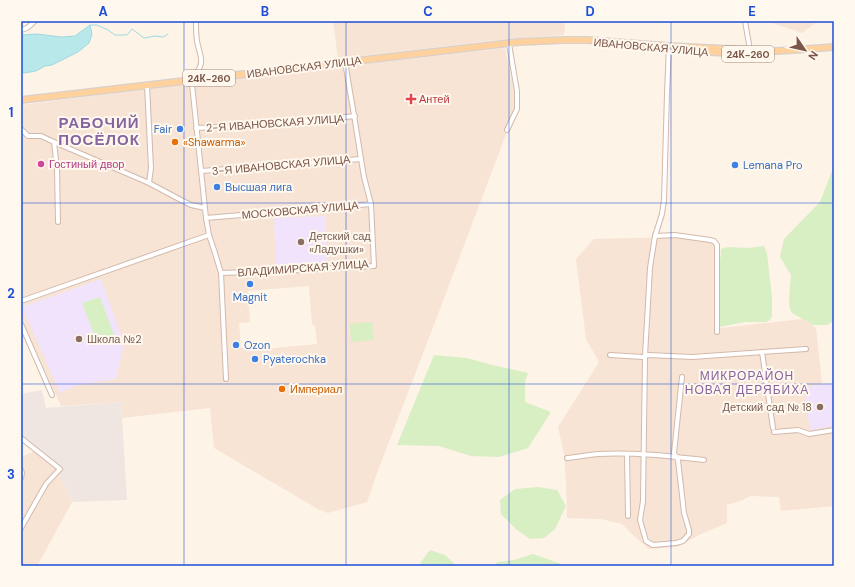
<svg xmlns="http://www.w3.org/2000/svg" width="855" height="587" viewBox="0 0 855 587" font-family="'DM Sans',sans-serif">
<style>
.residential{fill:#f7e4d5;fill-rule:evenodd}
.industrial{fill:#efe6e1}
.education{fill:#f0e3fb}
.green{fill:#d8eec3}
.water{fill:#b9e8eb;stroke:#9ed9de}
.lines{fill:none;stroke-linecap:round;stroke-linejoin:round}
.stream{stroke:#9ed9de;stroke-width:1}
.minor-casing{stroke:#d3b9ab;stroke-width:6}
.major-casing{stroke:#dad0cc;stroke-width:8}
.minor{stroke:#fff;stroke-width:4}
.major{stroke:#ffd29d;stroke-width:5.5}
.grid{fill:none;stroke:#1d4ed8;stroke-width:1;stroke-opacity:0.55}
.health-dot{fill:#e0444e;stroke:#fff8ef;stroke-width:1.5}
.shop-dot{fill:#3f7fe0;stroke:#fff8ef;stroke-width:1.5}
.food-dot{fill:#e8710a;stroke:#fff8ef;stroke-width:1.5}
.hotel-dot{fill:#d1479c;stroke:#fff8ef;stroke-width:1.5}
.education-dot{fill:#8d6e63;stroke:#fff8ef;stroke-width:1.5}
.labels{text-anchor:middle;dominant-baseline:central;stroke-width:4;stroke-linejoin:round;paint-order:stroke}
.shield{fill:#fff8ef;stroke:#a3877a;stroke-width:1}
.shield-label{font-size:10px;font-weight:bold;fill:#7c5648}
.street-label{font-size:11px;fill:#7c5648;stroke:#fff8ef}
.health-label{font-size:11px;fill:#be3a42;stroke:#fff8ef;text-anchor:start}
.shop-label{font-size:11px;fill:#366cbe;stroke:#fff8ef;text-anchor:start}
.food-label{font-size:11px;fill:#c56008;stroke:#fff8ef;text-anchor:start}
.hotel-label{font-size:11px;fill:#b23c85;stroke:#fff8ef;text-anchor:start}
.education-label{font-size:11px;fill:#785e54;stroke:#fff8ef;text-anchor:start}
.neighbourhood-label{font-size:12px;letter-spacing:1px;fill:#86649f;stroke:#fff8ef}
.district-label{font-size:15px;font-weight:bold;letter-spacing:1px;fill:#86649f;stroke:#fff8ef}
.neatline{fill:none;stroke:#1d4ed8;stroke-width:1.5}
.grid-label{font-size:13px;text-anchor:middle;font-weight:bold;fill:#1d4ed8}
</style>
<rect width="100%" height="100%" fill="#fef3e7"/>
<g class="residential">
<path d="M 333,21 L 565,21 L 564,35 L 488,41 L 338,59 Z"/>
<path d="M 766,21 L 818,21 L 802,33 Z"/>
<path d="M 505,48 L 517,105 L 437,317 L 377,473 L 367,502 L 328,513 L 318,509 L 214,448 L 210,408 L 122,418 L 121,402 L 61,406 L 21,318 L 21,105 L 195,83 ZM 309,286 L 312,325 L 315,325 L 317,344 L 254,350 L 254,347 L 241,348 L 239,323 L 250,322 L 248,291 Z"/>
<path d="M 671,237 L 713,242 L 716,246 L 715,327 L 722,328 L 803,319 L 816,328 L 822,384 L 834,383 L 834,506 L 781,511 L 779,497 L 750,496 L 743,500 L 727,505 L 727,523 L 701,534 L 677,547 L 649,549 L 635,537 L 622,524 L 601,519 L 567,518 L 566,482 L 564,454 L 558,427 L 599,362 L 586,339 L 576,259 L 594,239 Z"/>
<path d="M 35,451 L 57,470 L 72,502 L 37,566 L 21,566 L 21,457 Z"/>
</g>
<path class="industrial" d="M 42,390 L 46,408 L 121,402 L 127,500 L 72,502 L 57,470 L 21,440 L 21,394 Z"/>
<g class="education">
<path d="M 325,216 L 328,265 L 276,268 L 274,218 Z"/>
<path d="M 101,279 L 124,343 L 116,379 L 77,385 L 60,393 L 22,307 Z"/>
<path d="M 834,383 L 834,426 L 810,430 L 804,387 Z"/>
</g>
<g class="green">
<path d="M 834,164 L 834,318 L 832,322 L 827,325 L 813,325 L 792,313 L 790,309 L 789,299 L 791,275 L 780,257 L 784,239 L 820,202 L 832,171 Z"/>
<path d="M 764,246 L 767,253 L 772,297 L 772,316 L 770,320 L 766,322 L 745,322 L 719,327 L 720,263 L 721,249 L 728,247 L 748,248 Z"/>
<path d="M 100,297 L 114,335 L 97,342 L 82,303 Z"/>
<path d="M 372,322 L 374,340 L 351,342 L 350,324 Z"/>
<path d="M 434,355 L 467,358 L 492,365 L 528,373 L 525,382 L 525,402 L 551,412 L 528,448 L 499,457 L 471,456 L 439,446 L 397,445 Z"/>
<path d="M 538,487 L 557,490 L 566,506 L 555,529 L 544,538 L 530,539 L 517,530 L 501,514 L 500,500 L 515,489 Z"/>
<path d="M 430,550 L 445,555 L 457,566 L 420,566 L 421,562 Z"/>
<path d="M 533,554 L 567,566 L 492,566 L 498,562 L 514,560 Z"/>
</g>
<path class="water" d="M 90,25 L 92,34 L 89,43 L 78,52 L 52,65 L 45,66 L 36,71 L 24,73 L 21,71 L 21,35 L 37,34 L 61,37 L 75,36 Z"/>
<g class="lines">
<path class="stream" d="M 90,25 L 97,25 L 108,30 L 115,35 L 127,35 L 132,29 L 144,38 L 155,36 L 163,37 L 168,34"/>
<g class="minor-casing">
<g id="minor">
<path d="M 196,21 C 196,27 196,34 197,41 C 198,48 202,56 201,63 C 200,71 193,76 192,84 L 206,218 L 209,235 L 215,253 L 221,273 L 226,379"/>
<path d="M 745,21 L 750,50"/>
<path d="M 21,30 L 27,28 L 35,21"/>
<path d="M 669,46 L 667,93 L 664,200 L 662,214 L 655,236 L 650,268 L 645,356 L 643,501 L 640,520 L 646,541 L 653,545 L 676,543 L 683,541 L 689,534 L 689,530 L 684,513 L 678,460 L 674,453 L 682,377"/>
<path d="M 147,85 L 151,168 L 149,183"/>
<path d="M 196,128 L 270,125 L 355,116"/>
<path d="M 21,129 L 28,136 L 41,136 L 54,142 L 149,183 L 181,200 L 191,205 L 205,208"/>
<path d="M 507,130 L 517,109 L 517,91 L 509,44"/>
<path d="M 54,142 L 57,169 L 58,222"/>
<path d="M 201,171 L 361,159"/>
<path d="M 206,218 L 371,204 L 364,177 L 361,159 L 354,115 L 345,62"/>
<path d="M 655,236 L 675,235 L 710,240 L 714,241 L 717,245 L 717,332"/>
<path d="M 221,273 L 303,270 L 314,269 L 374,266 L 371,204"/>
<path d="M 21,301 L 209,235"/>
<path d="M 21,324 L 52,395"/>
<path d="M 762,352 L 773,428"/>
<path d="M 610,355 L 643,357 L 648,355 L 692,357 L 806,349"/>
<path d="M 774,432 L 798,430 L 809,434 L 834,430"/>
<path d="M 21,438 L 60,469 L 46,484 L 21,528"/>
<path d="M 627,454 L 628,516"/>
<path d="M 567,458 C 577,457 588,455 598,454 C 633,452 669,456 704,460"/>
<path d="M 21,470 L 22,473 L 21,478"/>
</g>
</g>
<g class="major-casing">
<g id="major">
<path d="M 709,52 L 752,54"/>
<path d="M 21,100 L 519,42 L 565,40 L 587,40 L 669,46 L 750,50 L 777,51 L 793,50 L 834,47"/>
</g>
</g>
<use href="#minor" class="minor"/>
<use href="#major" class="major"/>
</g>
<path class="grid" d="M 184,21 L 184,566M 346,21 L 346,566M 509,21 L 509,566M 671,21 L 671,566M 21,203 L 834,203M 21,384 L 834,384"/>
<path class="health-dot" d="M409 93h4v4h4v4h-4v4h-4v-4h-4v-4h4z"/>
<g class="shop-dot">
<circle cx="180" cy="129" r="4"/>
<circle cx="735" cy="165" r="4"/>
<circle cx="217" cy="187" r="4"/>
<circle cx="250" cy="284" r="4"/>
<circle cx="236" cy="345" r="4"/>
<circle cx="255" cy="359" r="4"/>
</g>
<g class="food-dot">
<circle cx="175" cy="142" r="4"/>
<circle cx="282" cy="389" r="4"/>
</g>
<circle class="hotel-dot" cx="41" cy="164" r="4"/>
<g class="education-dot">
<circle cx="301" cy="242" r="4"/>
<circle cx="79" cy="339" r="4"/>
<circle cx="820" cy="407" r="4"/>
</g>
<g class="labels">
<g class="shield">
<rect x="722" y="46" width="52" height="16" rx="3"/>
<rect x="183" y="70" width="52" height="16" rx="3"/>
</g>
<g class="shield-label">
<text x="748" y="54">24К-260</text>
<text x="209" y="78">24К-260</text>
</g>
<g class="street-label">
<text transform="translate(651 47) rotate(5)">ИВАНОВСКАЯ УЛИЦА</text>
<text transform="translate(304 67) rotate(-7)">ИВАНОВСКАЯ УЛИЦА</text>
<text transform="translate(275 123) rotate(-4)">2-Я ИВАНОВСКАЯ УЛИЦА</text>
<text transform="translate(281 165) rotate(-5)">3-Я ИВАНОВСКАЯ УЛИЦА</text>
<text transform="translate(300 210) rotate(-5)">МОСКОВСКАЯ УЛИЦА</text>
<text transform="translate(303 268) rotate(-4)">ВЛАДИМИРСКАЯ УЛИЦА</text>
</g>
<g class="health-label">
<text x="419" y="99">Антей</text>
</g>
<g class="shop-label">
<text x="172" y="129" text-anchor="end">Fair</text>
<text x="743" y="165">Lemana Pro</text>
<text x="225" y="187">Высшая лига</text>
<text x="250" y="297" text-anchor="middle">Magnit</text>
<text x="244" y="345">Ozon</text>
<text x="263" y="359">Pyaterochka</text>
</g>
<g class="food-label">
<text x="183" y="142">«Shawarma»</text>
<text x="290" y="389">Империал</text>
</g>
<g class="hotel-label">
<text x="49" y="164">Гостиный двор</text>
</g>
<g class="education-label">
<text x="309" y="236">Детский сад<tspan x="309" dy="13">«Ладушки»</tspan></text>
<text x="87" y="339">Школа №2</text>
<text x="812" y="407" text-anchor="end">Детский сад № 18</text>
</g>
<g class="neighbourhood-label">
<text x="747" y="376">МИКРОРАЙОН<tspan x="747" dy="14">НОВАЯ ДЕРЯБИХА</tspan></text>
</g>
<g class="district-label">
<text x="99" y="123">РАБОЧИЙ<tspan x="99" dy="17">ПОСЁЛОК</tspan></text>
</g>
</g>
<rect width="855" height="587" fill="none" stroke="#fff8ef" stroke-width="44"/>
<g transform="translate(805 50) rotate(124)" stroke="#fff8ef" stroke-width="3" paint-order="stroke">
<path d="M0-3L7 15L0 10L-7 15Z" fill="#7c5648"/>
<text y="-6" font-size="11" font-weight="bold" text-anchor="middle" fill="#7c5648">N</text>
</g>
<rect x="22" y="22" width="811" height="543" class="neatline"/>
<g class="grid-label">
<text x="103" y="16">A</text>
<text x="265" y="16">B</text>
<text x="428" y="16">C</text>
<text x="590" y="16">D</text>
<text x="752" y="16">E</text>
<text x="11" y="117">1</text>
<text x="11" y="298">2</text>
<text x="11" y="479">3</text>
</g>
</svg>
